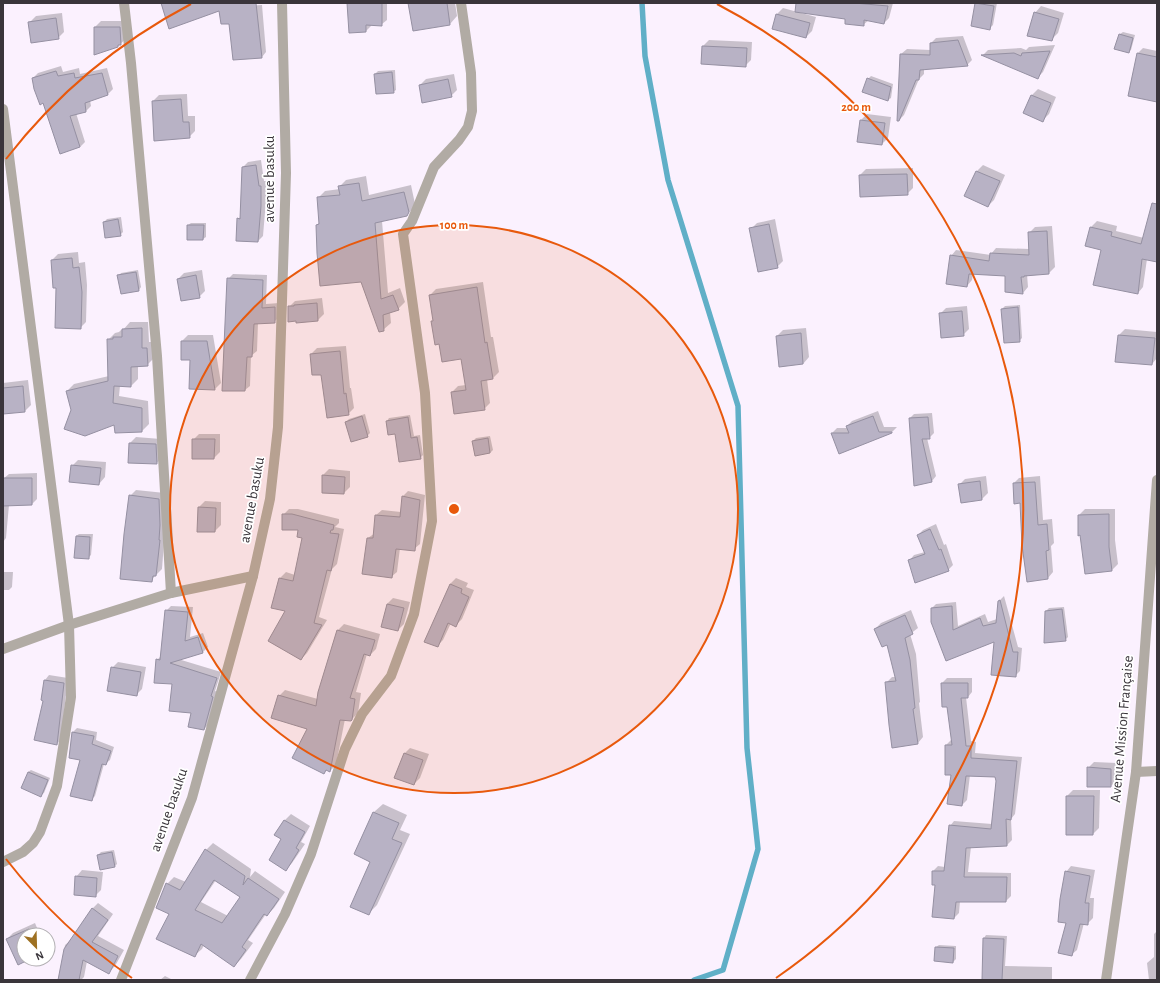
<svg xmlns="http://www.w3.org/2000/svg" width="1160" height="983" viewBox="0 0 1160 983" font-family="'Alegreya Sans',sans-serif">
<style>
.shadow{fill:#0003;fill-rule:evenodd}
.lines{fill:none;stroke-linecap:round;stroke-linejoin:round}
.stream{stroke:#60afc7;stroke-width:5.5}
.building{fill:#b8b2c5;stroke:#9590a2;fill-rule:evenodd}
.minor{stroke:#b1aba4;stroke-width:10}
.ring{fill:none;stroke:#e8590c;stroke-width:2}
.labels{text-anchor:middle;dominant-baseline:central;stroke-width:3.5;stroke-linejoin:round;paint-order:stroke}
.street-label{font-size:15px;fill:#3a353b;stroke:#fff}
.centre{fill:#e8590c;stroke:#fff;stroke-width:2}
.ring-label{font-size:12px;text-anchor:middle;font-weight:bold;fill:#e8590c;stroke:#fff;stroke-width:3.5;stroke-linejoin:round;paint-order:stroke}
</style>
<rect width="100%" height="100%" fill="#fbf1fe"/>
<g class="shadow">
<path d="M 161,3 L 246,3 L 247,6 L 262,5 L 266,52 L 262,57 L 230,23 L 220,10 L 170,28 Z"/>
<path d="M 367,3 L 369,3 L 369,4 L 387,4 L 387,20 L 382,24 L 371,24 L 371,26 L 366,31 Z"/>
<path d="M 409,3 L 455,3 L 457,16 L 450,24 Z"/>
<path d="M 825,3 L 893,3 L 889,18 L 884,23 L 869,20 L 863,25 L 847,18 Z"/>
<path d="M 976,3 L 997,3 L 993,25 L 989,29 L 972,26 Z"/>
<path d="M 1041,6 L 1064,13 L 1058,33 L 1052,39 L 1035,13 Z"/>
<path d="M 783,8 L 816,17 L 812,31 L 806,37 L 773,28 L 777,14 Z"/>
<path d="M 62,13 L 64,32 L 58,38 L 30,22 L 36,16 Z"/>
<path d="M 101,21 L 126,21 L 127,38 L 118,46 L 95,27 Z"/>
<path d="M 1123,32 L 1135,35 L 1131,50 L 1128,52 L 1120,34 Z"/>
<path d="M 963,36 L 972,60 L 967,65 L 924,69 L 924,74 L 919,79 L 904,115 L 899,120 L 901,54 L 907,49 L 931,50 L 931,43 L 936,38 Z"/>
<path d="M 709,40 L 752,42 L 751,60 L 745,66 L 703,46 Z"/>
<path d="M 1055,45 L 1043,72 L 1037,78 L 983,55 L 988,50 L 1021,48 L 1026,50 L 1029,47 Z"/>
<path d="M 1143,48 L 1157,51 L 1157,101 L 1138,53 Z"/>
<path d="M 61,66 L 63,72 L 79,68 L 80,74 L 107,68 L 113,89 L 108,94 L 90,100 L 91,106 L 86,111 L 76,113 L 85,142 L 80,147 L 44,102 L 33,78 L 38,73 Z"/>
<path d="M 395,70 L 396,90 L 393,92 L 375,74 L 378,71 Z"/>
<path d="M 454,74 L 457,90 L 451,96 L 420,85 L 426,79 Z"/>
<path d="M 871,76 L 893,84 L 891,98 L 888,100 L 863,92 L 868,79 Z"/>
<path d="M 1038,89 L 1056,97 L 1049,114 L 1043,120 L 1025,113 L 1032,95 Z"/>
<path d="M 187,94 L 188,116 L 195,116 L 195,131 L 189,137 L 153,101 L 159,95 Z"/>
<path d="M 867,114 L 891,117 L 888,138 L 882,144 L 861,120 Z"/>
<path d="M 261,160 L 264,181 L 266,181 L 266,200 L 263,236 L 258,241 L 237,240 L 238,219 L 242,216 L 243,167 L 248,162 Z"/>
<path d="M 983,165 L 1005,175 L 994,200 L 988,206 L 966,195 L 977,171 Z"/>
<path d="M 913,168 L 913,188 L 907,194 L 861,196 L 860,175 L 866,169 Z"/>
<path d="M 366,176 L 369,195 L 411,185 L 415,204 L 414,208 L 406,215 L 382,221 L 388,293 L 400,288 L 405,302 L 398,309 L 390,312 L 391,323 L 383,330 L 362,281 L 317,225 L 320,222 L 318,198 L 325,191 L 340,189 L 339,187 L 346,180 Z"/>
<path d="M 121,217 L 123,232 L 120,235 L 104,222 L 107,219 Z"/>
<path d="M 775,219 L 783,261 L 777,267 L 751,229 L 757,223 Z"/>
<path d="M 1097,221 L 1117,226 L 1116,231 L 1144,238 L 1157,229 L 1157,261 L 1147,259 L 1143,287 L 1138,293 L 1102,249 L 1087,245 L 1091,227 Z"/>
<path d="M 191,223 L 206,223 L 206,237 L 203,239 L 188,239 L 188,225 Z"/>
<path d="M 1052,226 L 1055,267 L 1049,273 L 1027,274 L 1028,287 L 1023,293 L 1006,275 L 973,274 L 972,280 L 967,286 L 951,256 L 956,250 L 991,255 L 991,254 L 996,248 L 1030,249 L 1029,233 L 1035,227 Z"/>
<path d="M 78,252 L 79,263 L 85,262 L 87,285 L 86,322 L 80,328 L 57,286 L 52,260 L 58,254 Z"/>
<path d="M 138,270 L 141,287 L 139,290 L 119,276 L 121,273 Z"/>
<path d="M 202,270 L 205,291 L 199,297 L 178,279 L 184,273 Z"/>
<path d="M 233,274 L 267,275 L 266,304 L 279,303 L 279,317 L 274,322 L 258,323 L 257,351 L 251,356 L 250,386 L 245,390 L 228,279 Z"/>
<path d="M 483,282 L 491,337 L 493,337 L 499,372 L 493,378 L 487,379 L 490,403 L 484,409 L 452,392 L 458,386 L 466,385 L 461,358 L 440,343 L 432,322 L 434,320 L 430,295 L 436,289 Z"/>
<path d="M 322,298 L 324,314 L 318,320 L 289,307 L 295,301 Z"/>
<path d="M 1020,305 L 1022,338 L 1019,341 L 1002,309 L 1005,306 Z"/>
<path d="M 967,306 L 969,329 L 963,335 L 940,314 L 946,308 Z"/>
<path d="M 130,322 L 148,322 L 149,342 L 154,342 L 154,358 L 147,365 L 138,365 L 138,379 L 131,386 L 120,386 L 119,396 L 148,401 L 149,424 L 142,431 L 72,410 L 67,391 L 74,384 L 109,376 L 108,340 L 115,333 L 119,332 L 121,330 L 123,330 Z"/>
<path d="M 806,328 L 809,357 L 803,364 L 777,336 L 783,330 Z"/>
<path d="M 1125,329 L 1157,332 L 1157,358 L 1152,364 L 1119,335 Z"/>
<path d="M 188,335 L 213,335 L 221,383 L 215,389 L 191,359 L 182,341 Z"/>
<path d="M 346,346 L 350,388 L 351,388 L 354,408 L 348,414 L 322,374 L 311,354 L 317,348 Z"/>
<path d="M 28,380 L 31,405 L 25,411 L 3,413 L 3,383 Z"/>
<path d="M 878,411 L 884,427 L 897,427 L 892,432 L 840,453 L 832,433 L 837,428 L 848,428 L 847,426 L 852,421 Z"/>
<path d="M 932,413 L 934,433 L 929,438 L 927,438 L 936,476 L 932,481 L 910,418 L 914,414 Z"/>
<path d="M 365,414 L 370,433 L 367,436 L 346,422 L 349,419 Z"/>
<path d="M 410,415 L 414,436 L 420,435 L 423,455 L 420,458 L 396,433 L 387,421 L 389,418 Z"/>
<path d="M 199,434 L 220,434 L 220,452 L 214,458 L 193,440 Z"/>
<path d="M 490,436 L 493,450 L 490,453 L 475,455 L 473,441 L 476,438 Z"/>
<path d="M 136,437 L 161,439 L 162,457 L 157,463 L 130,443 Z"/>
<path d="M 78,460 L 106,462 L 105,477 L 99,484 L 72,466 Z"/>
<path d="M 329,469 L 350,471 L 350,487 L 344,493 L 323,492 L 323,475 Z"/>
<path d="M 37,473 L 37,499 L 32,504 L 9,505 L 6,538 L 3,542 L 3,479 L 9,474 Z"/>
<path d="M 986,476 L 988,493 L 982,499 L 961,502 L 959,485 L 965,479 Z"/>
<path d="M 1040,476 L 1043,520 L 1052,519 L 1054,543 L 1051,546 L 1053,572 L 1048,578 L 1014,483 L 1019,478 Z"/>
<path d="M 136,490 L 165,493 L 166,516 L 162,569 L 151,580 L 130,496 Z"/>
<path d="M 408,491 L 425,495 L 420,544 L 414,549 L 400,548 L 397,572 L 391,577 L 368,538 L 375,533 L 376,515 L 382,510 L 401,512 L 403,496 Z"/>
<path d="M 205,501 L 221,502 L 221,525 L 215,531 L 199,507 Z"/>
<path d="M 289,509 L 298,509 L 339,519 L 339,523 L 335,527 L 344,529 L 337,564 L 332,569 L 319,617 L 327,620 L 307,653 L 301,659 L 287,611 L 280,578 L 286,572 L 295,575 L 304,538 L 300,529 L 283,515 Z"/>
<path d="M 1085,509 L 1115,509 L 1115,540 L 1118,564 L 1112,570 L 1079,515 Z"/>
<path d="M 936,524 L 944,545 L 946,544 L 953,565 L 948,570 L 909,561 L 914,555 L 925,552 L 918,535 L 923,530 Z"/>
<path d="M 79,534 L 93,534 L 91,555 L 88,558 L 76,536 Z"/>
<path d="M 3,572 L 13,572 L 12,587 L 9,590 L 3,590 Z"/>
<path d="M 456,578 L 468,583 L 466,587 L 474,590 L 462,619 L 456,625 L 451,623 L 443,640 L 437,646 L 450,584 Z"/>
<path d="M 1004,596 L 1018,647 L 1022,648 L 1020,671 L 1016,675 L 995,641 L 947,659 L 932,608 L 936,604 L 956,602 L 958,626 L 985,614 L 988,622 L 997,619 L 999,601 Z"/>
<path d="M 393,598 L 410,602 L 404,624 L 398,630 L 387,604 Z"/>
<path d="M 171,606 L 193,607 L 190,637 L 203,633 L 208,647 L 203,652 L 178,659 L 221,672 L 215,691 L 218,692 L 209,724 L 204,729 L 157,660 L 162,655 L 166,611 Z"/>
<path d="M 1064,607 L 1068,637 L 1065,640 L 1046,611 L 1049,608 Z"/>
<path d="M 911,610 L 918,628 L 910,634 L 916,654 L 920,702 L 919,703 L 923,737 L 918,743 L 886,683 L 892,677 L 896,677 L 887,644 L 875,629 L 881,623 Z"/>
<path d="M 344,624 L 380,634 L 376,649 L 370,655 L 367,654 L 356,692 L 361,693 L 358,713 L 351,720 L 345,719 L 336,765 L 330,771 L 327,769 L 324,773 L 308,728 L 279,696 L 285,690 L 318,699 L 319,692 L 338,630 Z"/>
<path d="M 118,662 L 146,667 L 142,689 L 136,695 L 112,668 Z"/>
<path d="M 49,675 L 68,678 L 61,739 L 57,744 L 44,700 L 45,680 Z"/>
<path d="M 947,678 L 972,678 L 972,692 L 968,697 L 966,697 L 971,741 L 976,742 L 975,753 L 1022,757 L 1015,814 L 1011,819 L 1012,840 L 1007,845 L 971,847 L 968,872 L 1011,873 L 1011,896 L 1006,901 L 960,901 L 959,913 L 954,918 L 936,884 L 933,871 L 938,866 L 945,867 L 950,826 L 954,821 L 992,824 L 997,781 L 996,777 L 970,775 L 967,800 L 962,805 L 952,774 L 946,745 L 951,740 L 952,740 L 948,706 L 943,706 L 942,683 Z"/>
<path d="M 77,728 L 97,732 L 96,740 L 114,747 L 110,760 L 105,764 L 104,764 L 95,796 L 91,800 L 81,759 L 70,757 L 73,732 Z"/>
<path d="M 410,748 L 429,754 L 420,778 L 414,784 L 404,754 Z"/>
<path d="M 1094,762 L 1117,763 L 1117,780 L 1111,786 L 1088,768 Z"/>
<path d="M 31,770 L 50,778 L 44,793 L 41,795 L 28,772 Z"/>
<path d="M 1073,790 L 1100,790 L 1099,828 L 1093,834 L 1067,796 Z"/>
<path d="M 383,804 L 407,815 L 400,830 L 410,834 L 377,905 L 368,914 L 372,861 L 355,854 L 374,812 Z"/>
<path d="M 291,814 L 310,826 L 301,842 L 305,844 L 292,863 L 286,869 L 283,839 L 276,835 L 285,820 Z"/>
<path d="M 213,843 L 251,869 L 250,877 L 255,871 L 285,892 L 274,908 L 267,915 L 266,914 L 248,940 L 253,943 L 241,959 L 234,966 L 204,945 L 202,949 L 194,956 L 170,914 L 167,884 L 174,877 L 186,882 L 206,850 ZM 216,880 L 241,897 L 228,916 L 201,902 Z"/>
<path d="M 114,850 L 117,864 L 114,867 L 98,855 L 101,852 Z"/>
<path d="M 1071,866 L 1095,870 L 1090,898 L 1094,898 L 1093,918 L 1087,924 L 1084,923 L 1077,950 L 1071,955 L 1067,922 L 1066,872 Z"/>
<path d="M 82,870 L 103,872 L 101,890 L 95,896 L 76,877 Z"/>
<path d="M 98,903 L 113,914 L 98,936 L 124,950 L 115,966 L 109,972 L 87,961 L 84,977 L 81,980 L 59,980 L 65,945 L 72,939 L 92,909 Z"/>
<path d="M 35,923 L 40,935 L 24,935 L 24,959 L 28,959 L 19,963 L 7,939 L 13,933 Z"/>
<path d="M 1157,931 L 1157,980 L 1149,980 L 1147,963 L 1154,957 L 1154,934 Z"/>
<path d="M 986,935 L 1007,936 L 1005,966 L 1052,967 L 1052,979 L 1050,980 L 983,980 L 984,938 Z"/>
<path d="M 939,945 L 956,946 L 956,959 L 953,962 L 936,947 Z"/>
<path d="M 165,976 L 173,980 L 160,980 Z"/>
</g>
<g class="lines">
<path class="stream" d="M 642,3 L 645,56 L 668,180 L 738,406 L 747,748 L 758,849 L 723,970 L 694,980"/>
</g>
<g class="building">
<path d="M 161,3 L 256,3 L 262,58 L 233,60 L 229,24 L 221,24 L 219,11 L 169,29 Z"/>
<path d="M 347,3 L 382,3 L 382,26 L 366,25 L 366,32 L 349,33 Z"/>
<path d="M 408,3 L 447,3 L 450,25 L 413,31 Z"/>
<path d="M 796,3 L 854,3 L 888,6 L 884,24 L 864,20 L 864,26 L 845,24 L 845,19 L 795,12 Z"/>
<path d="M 975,3 L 994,6 L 990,30 L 971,26 Z"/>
<path d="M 1034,12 L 1059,19 L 1052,41 L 1027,36 Z"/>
<path d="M 776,14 L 810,23 L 806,38 L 772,29 Z"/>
<path d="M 56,18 L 59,39 L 31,43 L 28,22 Z"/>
<path d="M 94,27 L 120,27 L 121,45 L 118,45 L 118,47 L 94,55 Z"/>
<path d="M 1119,34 L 1133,38 L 1129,53 L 1114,49 Z"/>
<path d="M 958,40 L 968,66 L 920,70 L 919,80 L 916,80 L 899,121 L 897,121 L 900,54 L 930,55 L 930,43 Z"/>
<path d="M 702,46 L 747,48 L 746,67 L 701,64 Z"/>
<path d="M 1050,51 L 1038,79 L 981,55 L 1014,53 L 1021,56 L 1022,53 Z"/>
<path d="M 1137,53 L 1157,57 L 1157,102 L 1128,96 Z"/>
<path d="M 56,71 L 58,76 L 74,73 L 75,78 L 102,73 L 108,95 L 85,103 L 86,112 L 70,116 L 80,147 L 60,154 L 43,103 L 40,105 L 34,89 L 32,78 Z"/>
<path d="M 392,72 L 394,93 L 376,94 L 374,74 Z"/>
<path d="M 867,78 L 891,87 L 888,101 L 862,92 Z"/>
<path d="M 448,79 L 452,97 L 422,103 L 419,85 Z"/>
<path d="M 1031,95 L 1051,103 L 1043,122 L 1023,113 Z"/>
<path d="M 181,99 L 183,122 L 189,122 L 190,138 L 154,141 L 152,101 Z"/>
<path d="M 860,120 L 885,123 L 882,145 L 857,142 Z"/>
<path d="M 256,165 L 259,186 L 261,186 L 261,206 L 258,242 L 236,241 L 237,218 L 240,219 L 242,167 Z"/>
<path d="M 976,171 L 1000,181 L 988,207 L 964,196 Z"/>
<path d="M 907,174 L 908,195 L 860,197 L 859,175 Z"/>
<path d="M 359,183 L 362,201 L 404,192 L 409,212 L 407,216 L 375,223 L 381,299 L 393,295 L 399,310 L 383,315 L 384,331 L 379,332 L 361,282 L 320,286 L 317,253 L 316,225 L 319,224 L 317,197 L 340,195 L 338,186 Z"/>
<path d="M 1152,203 L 1157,204 L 1157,262 L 1142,259 L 1138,294 L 1093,285 L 1101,250 L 1085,246 L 1090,227 L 1112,232 L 1111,236 L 1141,244 Z"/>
<path d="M 118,219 L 121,236 L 105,238 L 103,222 Z"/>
<path d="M 769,224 L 778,268 L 758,272 L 749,228 Z"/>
<path d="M 187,225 L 204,225 L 203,240 L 187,240 Z"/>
<path d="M 1047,231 L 1049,274 L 1024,276 L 1024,277 L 1021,277 L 1023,294 L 1005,292 L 1005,276 L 969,274 L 967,287 L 946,284 L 950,255 L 989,261 L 990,253 L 1029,255 L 1028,232 Z"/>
<path d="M 72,258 L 73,268 L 79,267 L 82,292 L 81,329 L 55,328 L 56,288 L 53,288 L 51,260 Z"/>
<path d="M 136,272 L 139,291 L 121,294 L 117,275 Z"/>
<path d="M 196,275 L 200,298 L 181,301 L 177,279 Z"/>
<path d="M 227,278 L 263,280 L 262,308 L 275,307 L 275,323 L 254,324 L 252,357 L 247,357 L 245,391 L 222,391 Z"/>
<path d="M 477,287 L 485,343 L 487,342 L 493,379 L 481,381 L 485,410 L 454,414 L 451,392 L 466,390 L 461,359 L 442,362 L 439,344 L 435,345 L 431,321 L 433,321 L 429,295 Z"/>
<path d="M 317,303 L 318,321 L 296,323 L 296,321 L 288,322 L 288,306 L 294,306 L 294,305 Z"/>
<path d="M 1018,307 L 1020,342 L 1004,343 L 1001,309 Z"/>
<path d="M 962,311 L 964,336 L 941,338 L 939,313 Z"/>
<path d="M 142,328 L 142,348 L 147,348 L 148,366 L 131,367 L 131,387 L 114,386 L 113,403 L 142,408 L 142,432 L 115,433 L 114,425 L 85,436 L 64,429 L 71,410 L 66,391 L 108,381 L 107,339 L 113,339 L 113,337 L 122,337 L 122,329 Z"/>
<path d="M 801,333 L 803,364 L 779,367 L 776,336 Z"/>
<path d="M 1118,335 L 1155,338 L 1152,365 L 1115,362 Z"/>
<path d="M 181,341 L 207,341 L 215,390 L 189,389 L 190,360 L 181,360 Z"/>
<path d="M 340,351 L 344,394 L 346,393 L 349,415 L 327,418 L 321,375 L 312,375 L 310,354 Z"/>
<path d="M 23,386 L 25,412 L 3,414 L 3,388 Z"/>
<path d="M 362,416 L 368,437 L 351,442 L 345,422 Z"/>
<path d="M 873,416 L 879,432 L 892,432 L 892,433 L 839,454 L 831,433 L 849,433 L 846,426 Z"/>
<path d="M 408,417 L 411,438 L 417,437 L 421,459 L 399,462 L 395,434 L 388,435 L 386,421 Z"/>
<path d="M 928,417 L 930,439 L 922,439 L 932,482 L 914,486 L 909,418 Z"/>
<path d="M 488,438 L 490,453 L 475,456 L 472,441 Z"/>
<path d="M 192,439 L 215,439 L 214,459 L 192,459 Z"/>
<path d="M 129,443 L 156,444 L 157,464 L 128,463 Z"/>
<path d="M 71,465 L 101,468 L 99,485 L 69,482 Z"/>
<path d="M 322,475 L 345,477 L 344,494 L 322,493 Z"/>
<path d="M 3,478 L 32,478 L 32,505 L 3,506 Z"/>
<path d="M 980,481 L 982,500 L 961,503 L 958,484 Z"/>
<path d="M 1035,482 L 1038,525 L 1047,524 L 1049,550 L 1046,551 L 1048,579 L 1027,582 L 1022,545 L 1020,503 L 1014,504 L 1013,483 Z"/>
<path d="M 129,495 L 159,499 L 160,525 L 159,540 L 160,540 L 156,576 L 153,576 L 152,582 L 120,579 L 124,534 Z"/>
<path d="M 402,496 L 420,500 L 415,551 L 396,549 L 392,578 L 362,574 L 367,538 L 373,538 L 375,515 L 400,517 Z"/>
<path d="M 198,507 L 216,508 L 215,532 L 197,532 Z"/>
<path d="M 282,514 L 292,514 L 334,525 L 333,530 L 331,530 L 330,533 L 339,534 L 331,571 L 327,570 L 314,623 L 322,625 L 301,660 L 268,641 L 285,611 L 271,608 L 279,578 L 293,581 L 302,538 L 297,537 L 298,530 L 282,530 Z"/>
<path d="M 1109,514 L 1109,547 L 1112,571 L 1085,574 L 1080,535 L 1078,536 L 1078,515 Z"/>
<path d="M 930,529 L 939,550 L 941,549 L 949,571 L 915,583 L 908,560 L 925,554 L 917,535 Z"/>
<path d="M 76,536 L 90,537 L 89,559 L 74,558 Z"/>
<path d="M 450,584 L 462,589 L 461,593 L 469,597 L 456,627 L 448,623 L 438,647 L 424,642 Z"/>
<path d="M 1000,600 L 1013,652 L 1018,652 L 1016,677 L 991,675 L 994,642 L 946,661 L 931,622 L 931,608 L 952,606 L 953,630 L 980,618 L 983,626 L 996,623 L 998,601 Z"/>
<path d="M 387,604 L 404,608 L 398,631 L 381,627 Z"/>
<path d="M 1062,609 L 1066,641 L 1044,643 L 1045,611 Z"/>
<path d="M 165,610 L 188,612 L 185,641 L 198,637 L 203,653 L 170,663 L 217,678 L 211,696 L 213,697 L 204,730 L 188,727 L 191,713 L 169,711 L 172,684 L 154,683 L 156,659 L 160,660 Z"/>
<path d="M 905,615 L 913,634 L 905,638 L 910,660 L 915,708 L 913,709 L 918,744 L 892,748 L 889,725 L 885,682 L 896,681 L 887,645 L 882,647 L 874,629 Z"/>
<path d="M 337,630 L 375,640 L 370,656 L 364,654 L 350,698 L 355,699 L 352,720 L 351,721 L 340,720 L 330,772 L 326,770 L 324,774 L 292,758 L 307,729 L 271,718 L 278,695 L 316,706 L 318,692 Z"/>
<path d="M 111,667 L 141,672 L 137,696 L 107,691 Z"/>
<path d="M 44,680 L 64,683 L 57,745 L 34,740 L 43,701 L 41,700 Z"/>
<path d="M 941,683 L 968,683 L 968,698 L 961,698 L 966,746 L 971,746 L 971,758 L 1017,761 L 1011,820 L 1006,819 L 1007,846 L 966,848 L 964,877 L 1007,877 L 1006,902 L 956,902 L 954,919 L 932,917 L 935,885 L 932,885 L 932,871 L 944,871 L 949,825 L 991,829 L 996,781 L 995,777 L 966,776 L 962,806 L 947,804 L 951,775 L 945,775 L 945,745 L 952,745 L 947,707 L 942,707 Z"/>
<path d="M 72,732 L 94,736 L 92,744 L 111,751 L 106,765 L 102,764 L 92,801 L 70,796 L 80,760 L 69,758 Z"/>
<path d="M 404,753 L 423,760 L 414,785 L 394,778 Z"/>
<path d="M 1087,767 L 1111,769 L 1111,787 L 1087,787 Z"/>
<path d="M 28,772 L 48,780 L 41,797 L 21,788 Z"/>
<path d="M 1066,796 L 1094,796 L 1093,835 L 1066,835 Z"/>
<path d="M 373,812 L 399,823 L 392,839 L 402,843 L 369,915 L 350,907 L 370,862 L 354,854 Z"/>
<path d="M 284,820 L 305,832 L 296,848 L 299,850 L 286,871 L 269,860 L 281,839 L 274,835 Z"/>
<path d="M 205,849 L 245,876 L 243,885 L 248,878 L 279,899 L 267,916 L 264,914 L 242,947 L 246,950 L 234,967 L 201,944 L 195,957 L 156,939 L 169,914 L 156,908 L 166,883 L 180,890 ZM 214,880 L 240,897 L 222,923 L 195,910 Z"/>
<path d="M 112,852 L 115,867 L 100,870 L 97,855 Z"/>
<path d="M 1065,871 L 1090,876 L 1085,903 L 1089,903 L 1088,925 L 1080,924 L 1072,956 L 1058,953 L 1066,923 L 1058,922 L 1060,899 Z"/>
<path d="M 75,876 L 97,878 L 96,897 L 74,895 Z"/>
<path d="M 92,908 L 108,920 L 92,942 L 118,956 L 109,974 L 83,960 L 79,980 L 58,980 L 64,949 Z"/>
<path d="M 29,929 L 32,935 L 24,935 L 24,959 L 30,959 L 18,965 L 6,939 Z"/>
<path d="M 983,938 L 1004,939 L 1002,980 L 982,980 Z"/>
<path d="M 935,947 L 954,948 L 953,963 L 934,961 Z"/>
</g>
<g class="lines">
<g class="minor">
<path d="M 124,3 L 131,63 L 157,356 L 171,593"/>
<path d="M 3,109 L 69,625 L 71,697 L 57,786 L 40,832 L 33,843 L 23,852 L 3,862"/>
<path d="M 3,649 L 69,625 L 171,593 L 253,576"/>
<path d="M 1136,772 L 1157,771"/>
<path d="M 121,980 L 192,798 L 253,576 L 270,499 L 278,427 L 286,173 L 282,3"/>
<path d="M 250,980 L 285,914 L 311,854 L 345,749 L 362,714 L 391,676 L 414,614 L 432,521 L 425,393 L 403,234 L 412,221 L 434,167 L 459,140 L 468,127 L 472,111 L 471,73 L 461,3"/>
<path d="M 1106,980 L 1136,772 L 1157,480"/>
</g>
</g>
<circle cx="454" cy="509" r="284" fill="#e8590c" fill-opacity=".12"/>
<g class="ring">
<circle cx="454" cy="509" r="284"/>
<path d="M132 978A569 569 0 0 1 6 859M6 159A569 569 0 0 1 191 4M717 4A569 569 0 0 1 776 978"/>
</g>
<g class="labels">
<g class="street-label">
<text transform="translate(269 179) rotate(-90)">avenue basuku</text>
<text transform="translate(252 500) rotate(-80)">avenue basuku</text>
<text transform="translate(1122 729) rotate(-85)">Avenue Mission Française</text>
<text transform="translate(169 810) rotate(-71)">avenue basuku</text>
</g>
</g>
<circle cx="454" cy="509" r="6" class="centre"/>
<g class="ring-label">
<text x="856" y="111">200 m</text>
<text x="454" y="229">100 m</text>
</g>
<rect width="1160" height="983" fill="none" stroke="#3a353b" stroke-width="8"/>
<g transform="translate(36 947) rotate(157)"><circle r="19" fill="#ffffff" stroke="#b0aeb1"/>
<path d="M0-3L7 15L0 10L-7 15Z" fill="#9e7122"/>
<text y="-6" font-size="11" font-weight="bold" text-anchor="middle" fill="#3a353b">N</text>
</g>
</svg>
